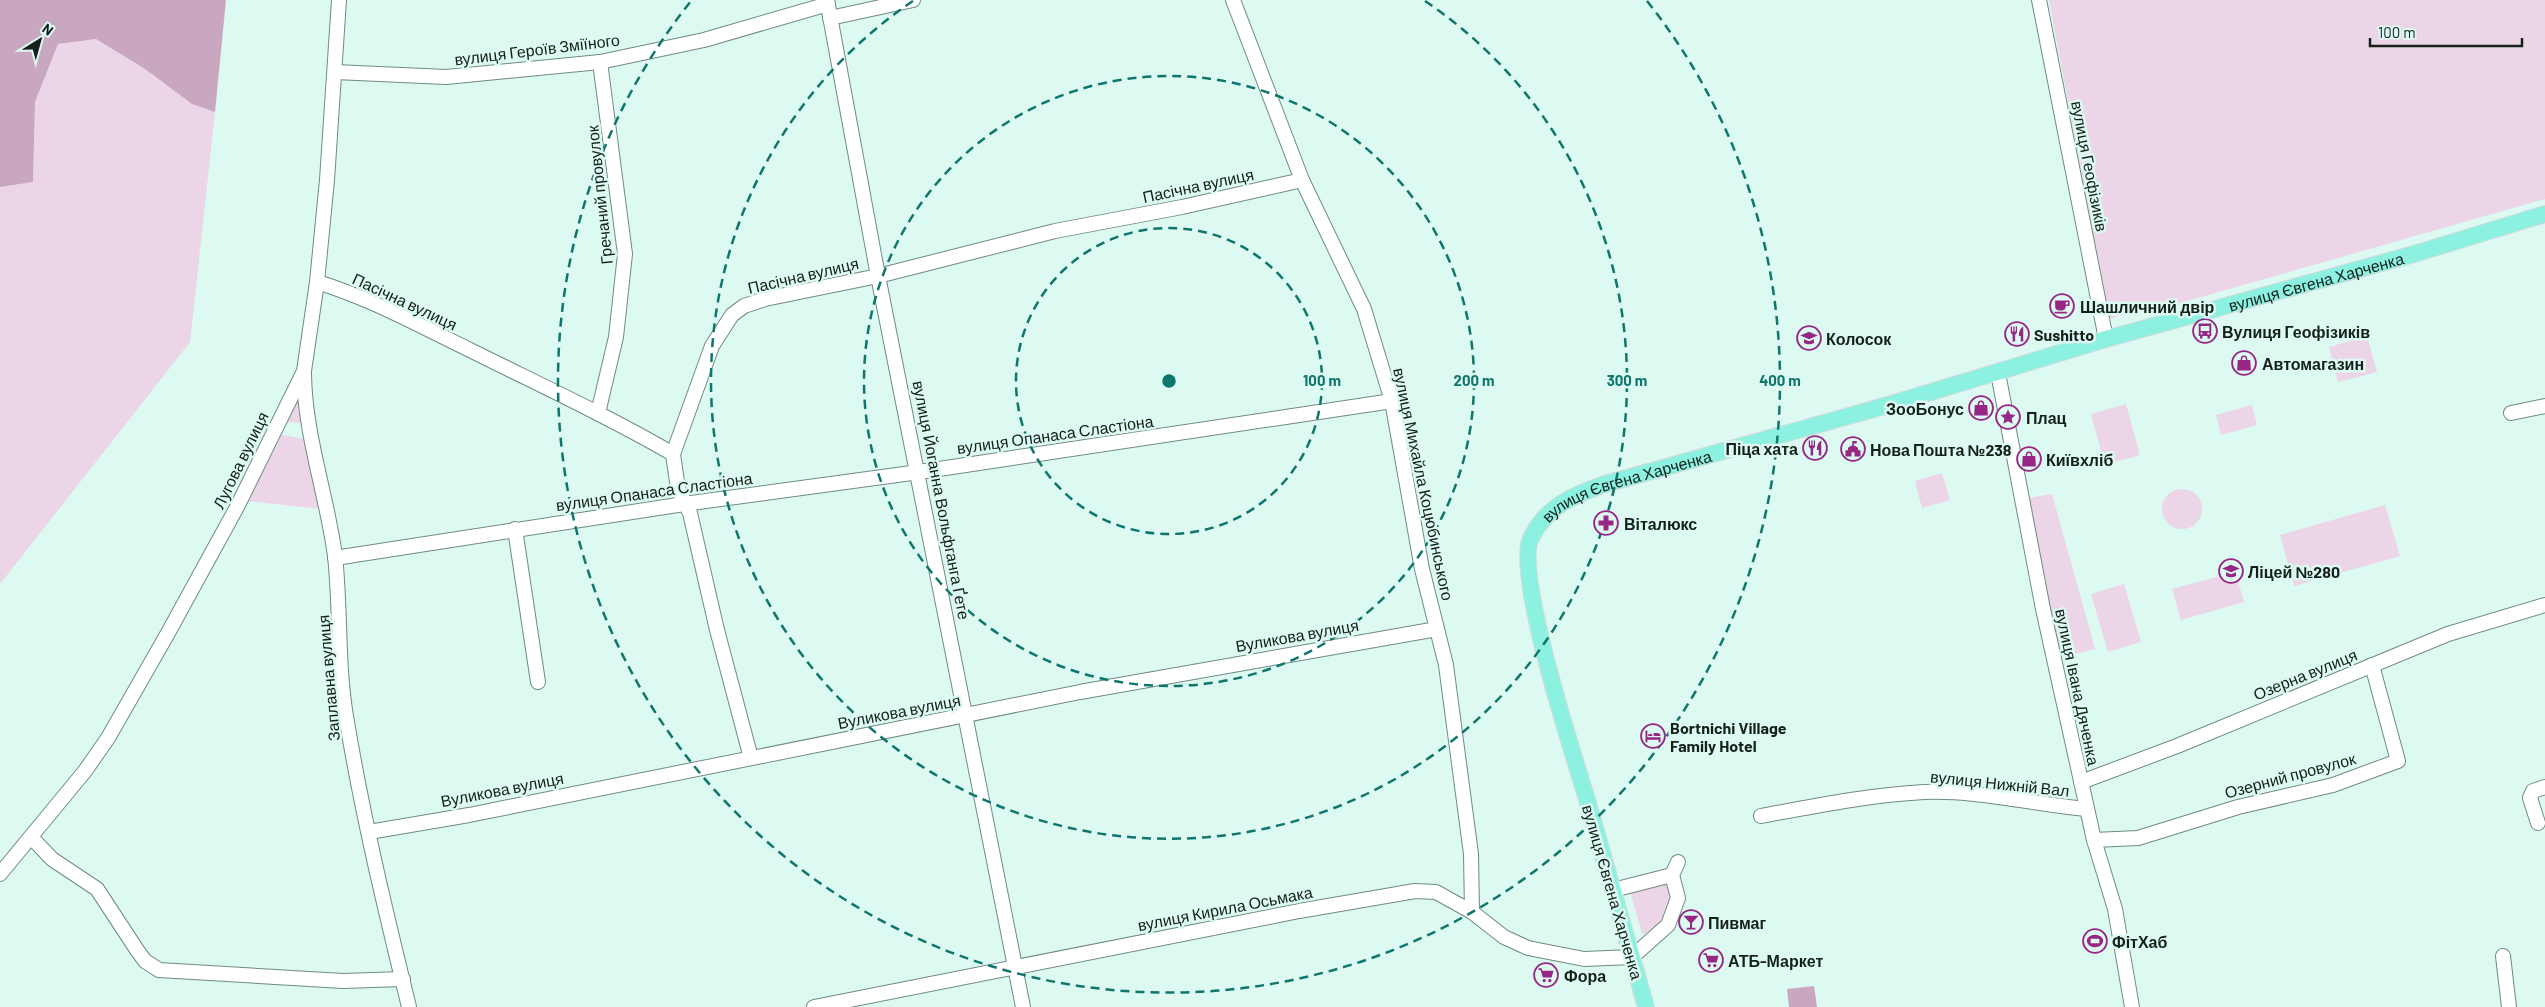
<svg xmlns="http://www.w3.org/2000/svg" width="2545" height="1007" viewBox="0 0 2545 1007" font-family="Barlow,sans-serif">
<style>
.green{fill:#ecd5e6}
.forest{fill:#c9a7c0}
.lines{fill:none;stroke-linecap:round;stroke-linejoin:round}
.minor-casing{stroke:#708a84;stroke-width:16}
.major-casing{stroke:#dadbdb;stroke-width:18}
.minor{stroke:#fff;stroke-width:14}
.major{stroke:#8cf1e0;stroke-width:16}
.ring{fill:none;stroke:#0f766e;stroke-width:2.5;stroke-dasharray:9 6}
.labels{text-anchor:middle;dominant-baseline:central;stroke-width:5;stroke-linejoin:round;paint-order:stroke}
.street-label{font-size:16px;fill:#15201d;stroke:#dcf9f2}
.poi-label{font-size:16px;font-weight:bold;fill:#15201d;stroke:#dcf9f2;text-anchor:start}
.centre{fill:#0f766e;stroke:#dcf9f2;stroke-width:2.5}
.ring-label{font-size:15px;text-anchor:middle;font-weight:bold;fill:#0f766e;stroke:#dcf9f2;stroke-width:5;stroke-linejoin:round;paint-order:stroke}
</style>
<rect width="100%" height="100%" fill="#dcf9f2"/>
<g class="green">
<path d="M 2049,0 L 2545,0 L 2545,199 L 2145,313 L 2141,310 L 2109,319 Z"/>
<path d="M 96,39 L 145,69 L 192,104 L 215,112 L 190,342 L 0,584 L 0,187 L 33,182 L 35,102 L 58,44 Z"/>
<path d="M 2367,336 L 2377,372 L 2338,382 L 2329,347 Z"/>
<path d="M 299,398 L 301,423 L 287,422 Z"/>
<path d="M 2126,404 L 2140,455 L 2105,465 L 2091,414 Z"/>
<path d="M 2252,405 L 2257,425 L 2221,435 L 2216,415 Z"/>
<path d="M 282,435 L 304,439 L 321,509 L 247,501 Z"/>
<path d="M 1942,473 L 1950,500 L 1922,508 L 1915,481 Z"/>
<circle cx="2182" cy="509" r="20"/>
<path d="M 2052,494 L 2095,649 L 2060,658 L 2028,498 Z"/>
<path d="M 2385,505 L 2400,556 L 2294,586 L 2280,535 Z"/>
<path d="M 2235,572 L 2244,602 L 2181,620 L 2172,589 Z"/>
<path d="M 2124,584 L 2141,642 L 2108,652 L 2091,594 Z"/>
<path d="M 1666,880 C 1667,885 1671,891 1671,895 C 1673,911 1658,933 1642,934 L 1630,891 Z"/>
</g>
<g class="forest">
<path d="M 0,0 L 226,0 L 215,112 L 192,104 L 145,69 L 96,39 L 58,44 L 35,102 L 33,182 L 0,187 Z"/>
<path d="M 1814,986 L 1817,1007 L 1789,1007 L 1787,989 Z"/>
</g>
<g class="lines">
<g class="minor-casing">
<g id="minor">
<path d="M 827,0 L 878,276 L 1023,1007"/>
<path d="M 1233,0 L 1302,180 L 1364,309 L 1392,401 L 1422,569 L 1446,665 L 1471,854 L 1472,912"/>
<path d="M 2039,0 L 2106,339"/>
<path d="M 830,18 L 913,0"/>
<path d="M 335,72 L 446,77 L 600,62 L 704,40 L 828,4"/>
<path d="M 317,282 C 370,298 420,326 470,350 C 538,384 608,416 673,454"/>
<path d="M 1998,373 L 2043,609 L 2094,840 L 2115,909 L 2132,1007"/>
<path d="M 304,374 C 305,437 327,495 335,556 C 341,611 337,668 347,722 C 363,818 386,913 409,1007"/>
<path d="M 598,413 L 616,337 L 625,254 L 600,62"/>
<path d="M 2511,413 L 2545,406"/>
<path d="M 515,529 L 538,682"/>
<path d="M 335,558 L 684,504 L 919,472 L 1392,401"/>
<path d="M 751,758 L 717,630 L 690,513 L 678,489 L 673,454 L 712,346 L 732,315 L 744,306 L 765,299 L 878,276 L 1055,231 L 1182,207 L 1302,180"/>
<path d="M 2081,782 L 2177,746 L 2448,634 L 2545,605"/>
<path d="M 1761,816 C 1815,806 1869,795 1924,792 C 1978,790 2033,804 2087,809"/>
<path d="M 2538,823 L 2530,798 L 2533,791 L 2545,787"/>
<path d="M 369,832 L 469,815 L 1080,692 L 1437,629"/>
<path d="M 31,837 L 52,859 L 97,889 L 137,950 L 145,961 L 159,970 L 343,981 L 403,979"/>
<path d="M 2094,840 L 2138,838 L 2238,807 L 2333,785 L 2398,761 L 2372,665"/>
<path d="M 0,874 L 85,771 L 108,738 L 168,633 L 237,507 L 304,371 L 317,282 L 327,180 L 339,0"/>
<path d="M 1613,890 L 1672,875 L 1678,862"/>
<path d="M 2503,956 L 2509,1007"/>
<path d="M 814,1007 L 1299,911 L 1415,891 L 1436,892 L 1472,912 L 1504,937 L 1528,948 L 1584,959 L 1632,957 L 1668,925 L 1678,898 L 1672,875"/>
</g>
</g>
<g class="major-casing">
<g id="major">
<path id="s1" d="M 1646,1007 C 1626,939 1607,871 1588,803 C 1574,756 1514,574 1531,538 C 1546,507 1572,496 1602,485 L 1888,405 L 2106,339 L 2414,254 L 2545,214"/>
</g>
</g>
<use href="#minor" class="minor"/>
<use href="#major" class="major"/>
</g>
<g class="ring">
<circle cx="1169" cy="381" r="153"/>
<circle cx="1169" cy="381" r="305"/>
<path d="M1425 1A458 458 0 1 1 913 1"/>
<path d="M1647 1A611 611 0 1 1 691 1"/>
</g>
<defs>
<g id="cafe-ring" transform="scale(1.25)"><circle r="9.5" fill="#dcf9f2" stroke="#972685" stroke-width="1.5"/><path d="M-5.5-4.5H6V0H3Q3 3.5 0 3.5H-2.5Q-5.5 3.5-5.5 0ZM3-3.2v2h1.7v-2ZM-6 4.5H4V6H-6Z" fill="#972685"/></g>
<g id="bus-ring" transform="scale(1.25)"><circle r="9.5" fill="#dcf9f2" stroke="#972685" stroke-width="1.5"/><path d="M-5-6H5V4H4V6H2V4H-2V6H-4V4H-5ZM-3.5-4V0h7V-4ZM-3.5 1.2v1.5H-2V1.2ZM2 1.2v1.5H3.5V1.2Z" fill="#972685"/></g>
<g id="restaurant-ring" transform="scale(1.25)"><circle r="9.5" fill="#dcf9f2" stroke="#972685" stroke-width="1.5"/><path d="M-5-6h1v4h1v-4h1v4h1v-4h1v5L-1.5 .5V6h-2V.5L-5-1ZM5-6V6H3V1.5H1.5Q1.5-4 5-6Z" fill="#972685"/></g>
<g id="school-ring" transform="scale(1.25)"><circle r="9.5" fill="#dcf9f2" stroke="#972685" stroke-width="1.5"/><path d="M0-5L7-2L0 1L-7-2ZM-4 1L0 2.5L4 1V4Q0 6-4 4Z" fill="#972685"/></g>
<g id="shop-ring" transform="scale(1.25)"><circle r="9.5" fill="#dcf9f2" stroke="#972685" stroke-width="1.5"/><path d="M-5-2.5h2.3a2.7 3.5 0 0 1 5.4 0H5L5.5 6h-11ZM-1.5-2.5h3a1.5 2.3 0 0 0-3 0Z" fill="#972685"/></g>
<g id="sight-ring" transform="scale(1.25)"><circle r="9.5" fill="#dcf9f2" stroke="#972685" stroke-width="1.5"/><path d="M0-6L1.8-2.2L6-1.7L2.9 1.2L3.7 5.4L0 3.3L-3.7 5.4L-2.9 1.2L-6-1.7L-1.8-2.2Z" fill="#972685"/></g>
<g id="civic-ring" transform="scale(1.25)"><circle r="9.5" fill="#dcf9f2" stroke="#972685" stroke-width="1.5"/><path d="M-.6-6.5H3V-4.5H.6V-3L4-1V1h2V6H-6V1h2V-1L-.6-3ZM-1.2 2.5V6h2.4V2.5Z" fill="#972685"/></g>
<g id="pharmacy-ring" transform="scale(1.25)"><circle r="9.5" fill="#dcf9f2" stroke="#972685" stroke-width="1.5"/><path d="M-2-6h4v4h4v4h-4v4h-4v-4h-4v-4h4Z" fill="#972685"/></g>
<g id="hotel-ring" transform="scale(1.25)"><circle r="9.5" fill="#dcf9f2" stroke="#972685" stroke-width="1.5"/><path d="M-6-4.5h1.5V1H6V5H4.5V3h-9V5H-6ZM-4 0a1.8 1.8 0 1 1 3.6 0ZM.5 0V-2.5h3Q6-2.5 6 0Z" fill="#972685"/></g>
<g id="bar-ring" transform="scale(1.25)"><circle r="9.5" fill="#dcf9f2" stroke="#972685" stroke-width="1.5"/><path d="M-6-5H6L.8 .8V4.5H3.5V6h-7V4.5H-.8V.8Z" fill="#972685"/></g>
<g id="stadium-ring" transform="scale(1.25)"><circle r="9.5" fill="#dcf9f2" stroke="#972685" stroke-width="1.5"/><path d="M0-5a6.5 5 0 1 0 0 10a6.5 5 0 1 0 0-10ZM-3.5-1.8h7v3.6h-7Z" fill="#972685"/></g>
<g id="supermarket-ring" transform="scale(1.25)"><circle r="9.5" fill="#dcf9f2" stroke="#972685" stroke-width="1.5"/><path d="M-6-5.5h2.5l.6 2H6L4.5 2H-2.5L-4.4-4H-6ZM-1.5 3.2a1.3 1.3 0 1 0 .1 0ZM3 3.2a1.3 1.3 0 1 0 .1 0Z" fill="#972685"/></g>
</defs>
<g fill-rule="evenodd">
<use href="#cafe-ring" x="2062" y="306"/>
<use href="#bus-ring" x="2205" y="331"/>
<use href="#restaurant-ring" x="2017" y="334"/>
<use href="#school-ring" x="1809" y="338"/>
<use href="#shop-ring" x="2244" y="363"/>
<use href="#shop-ring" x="1981" y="408"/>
<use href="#sight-ring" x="2008" y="417"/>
<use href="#restaurant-ring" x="1815" y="448"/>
<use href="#civic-ring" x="1853" y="449"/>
<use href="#shop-ring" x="2029" y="459"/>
<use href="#pharmacy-ring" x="1606" y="523"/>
<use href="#school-ring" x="2231" y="571"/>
<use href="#hotel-ring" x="1653" y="736"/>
<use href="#bar-ring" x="1691" y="922"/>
<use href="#stadium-ring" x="2095" y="941"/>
<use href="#supermarket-ring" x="1711" y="960"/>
<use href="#supermarket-ring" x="1546" y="975"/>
</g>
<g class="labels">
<g class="street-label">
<text transform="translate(537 49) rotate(-7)">вулиця Героїв Зміїного</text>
<text transform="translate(2090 166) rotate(79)">вулиця Геофізиків</text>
<text transform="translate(1198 185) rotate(-12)">Пасічна вулиця</text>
<text transform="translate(599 195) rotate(-96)">Гречаний провулок</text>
<text transform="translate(803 275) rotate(-13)">Пасічна вулиця</text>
<text stroke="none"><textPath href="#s1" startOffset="1319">вулиця Євгена Харченка</textPath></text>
<text transform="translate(405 301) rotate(25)">Пасічна вулиця</text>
<text transform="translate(1055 434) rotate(-8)">вулиця Опанаса Сластіона</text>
<text transform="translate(240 460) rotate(-64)">Лугова вулиця</text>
<text transform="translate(1424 484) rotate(78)">вулиця Михайла Коцюбинського</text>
<text stroke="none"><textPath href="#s1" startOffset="599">вулиця Євгена Харченка</textPath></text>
<text transform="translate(654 491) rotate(-8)">вулиця Опанаса Сластіона</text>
<text transform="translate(942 500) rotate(79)">вулиця Йоганна Вольфганга Ґете</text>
<text transform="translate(1297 635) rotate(-10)">Вуликова вулиця</text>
<text transform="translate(2305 674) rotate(-22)">Озерна вулиця</text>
<text transform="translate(328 678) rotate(-95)">Заплавна вулиця</text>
<text transform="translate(2078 687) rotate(78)">вулиця Івана Дяченка</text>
<text transform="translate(899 711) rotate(-11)">Вуликова вулиця</text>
<text transform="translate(2290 775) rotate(-15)">Озерний провулок</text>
<text transform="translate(2000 783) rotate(6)">вулиця Нижній Вал</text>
<text transform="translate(502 789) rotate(-11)">Вуликова вулиця</text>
<text transform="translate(1613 892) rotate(74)">вулиця Євгена Харченка</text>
<text transform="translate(1225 908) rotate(-11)">вулиця Кирила Осьмака</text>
</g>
<g class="poi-label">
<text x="2080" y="306">Шашличний двір</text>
<text x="2222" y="331">Вулиця Геофізиків</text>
<text x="2034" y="334">Sushitto</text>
<text x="1826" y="338">Колосок</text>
<text x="2262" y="363">Автомагазин</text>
<text x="1964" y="408" text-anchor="end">ЗооБонус</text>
<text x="2026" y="417">Плац</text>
<text x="1798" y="448" text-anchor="end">Піца хата</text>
<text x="1870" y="449">Нова Пошта №238</text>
<text x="2046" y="459">Київхліб</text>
<text x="1624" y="523">Віталюкс</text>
<text x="2248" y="571">Ліцей №280</text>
<text x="1670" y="727">Bortnichi Village<tspan x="1670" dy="18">Family Hotel</tspan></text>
<text x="1708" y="922">Пивмаг</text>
<text x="2112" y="941">ФітХаб</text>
<text x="1728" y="960">АТБ-Маркет</text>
<text x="1564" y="975">Фора</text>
</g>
</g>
<circle cx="1169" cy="381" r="8" class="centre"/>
<g class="ring-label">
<text x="1322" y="386">100 m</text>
<text x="1474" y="386">200 m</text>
<text x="1627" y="386">300 m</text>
<text x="1780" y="386">400 m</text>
</g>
<g transform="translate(40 40) rotate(37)" stroke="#dcf9f2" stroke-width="4" paint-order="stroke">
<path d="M0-4L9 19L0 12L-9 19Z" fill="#15201d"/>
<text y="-8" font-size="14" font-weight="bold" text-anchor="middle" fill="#15201d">N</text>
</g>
<path d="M2370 38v8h152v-8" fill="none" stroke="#15201d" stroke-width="2.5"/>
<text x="2378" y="38" font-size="15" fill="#15201d" stroke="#dcf9f2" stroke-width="4" paint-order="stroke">100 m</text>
</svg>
